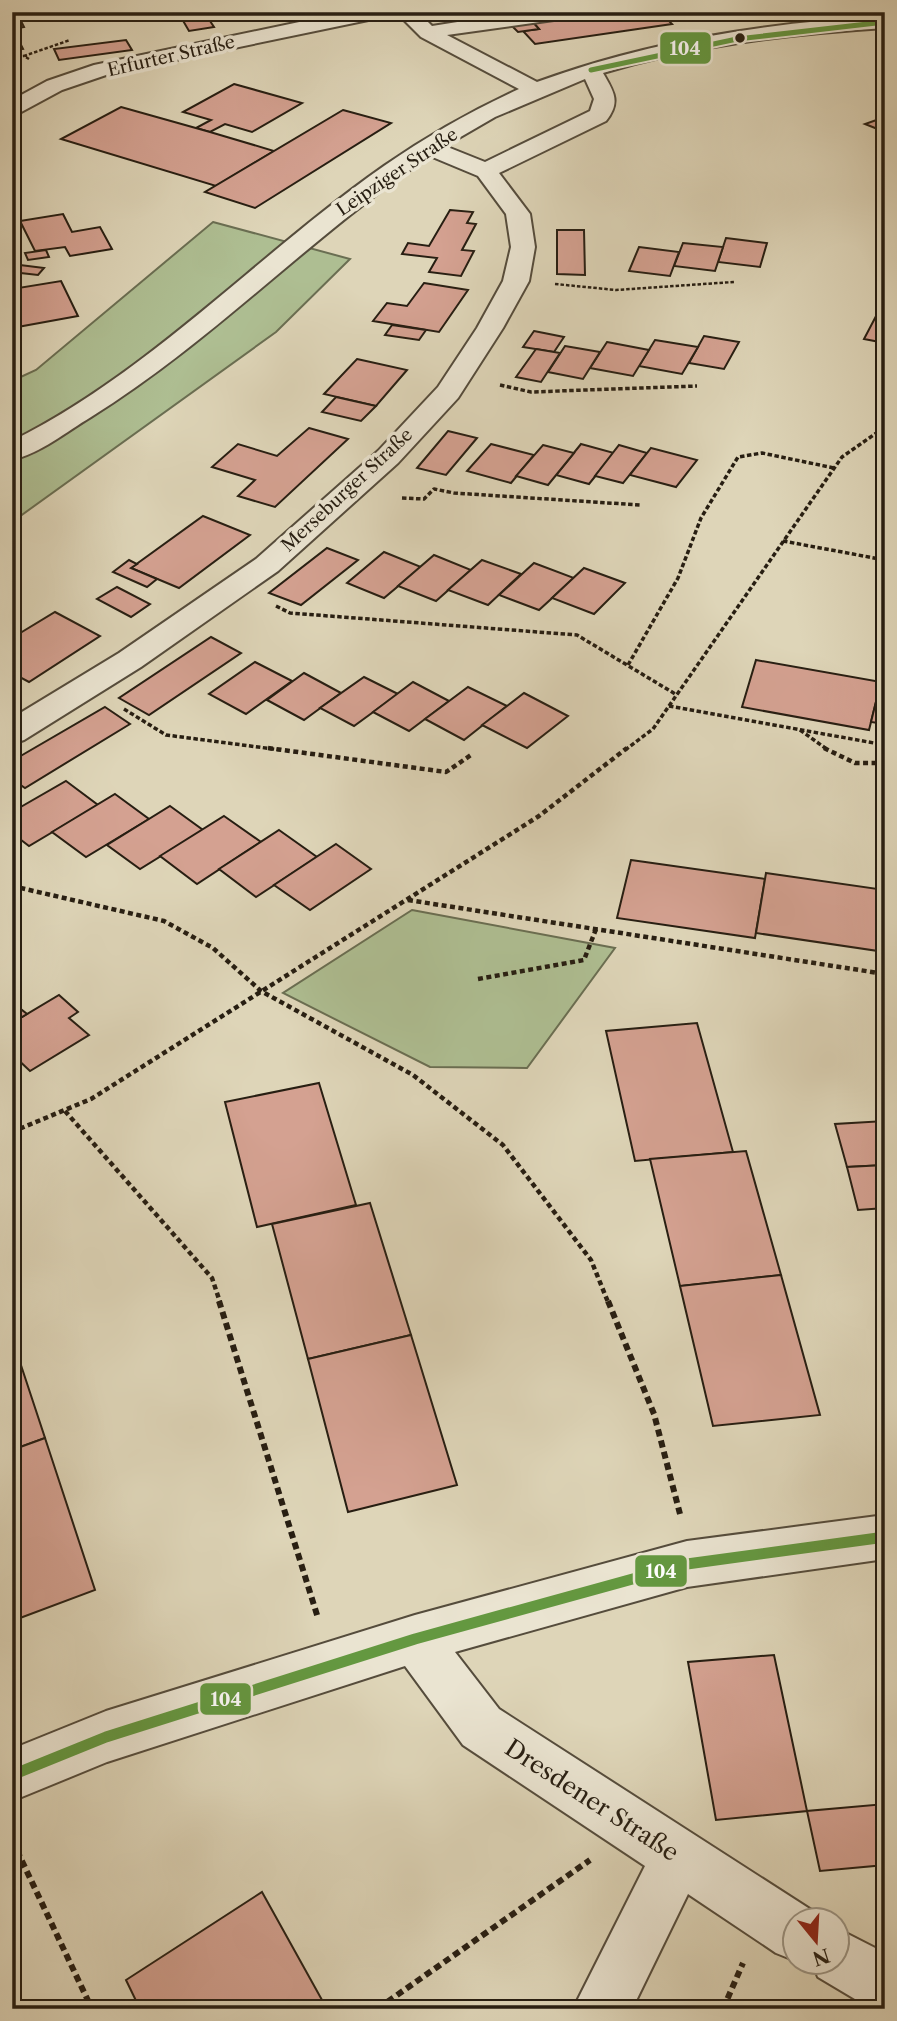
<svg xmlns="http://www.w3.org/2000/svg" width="897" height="2021" viewBox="0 0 897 2021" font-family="'Libre Caslon Text',serif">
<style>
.green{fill:#aebe92;stroke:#6a6e52;stroke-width:2}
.building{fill:#d4a191;stroke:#271e12;stroke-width:2}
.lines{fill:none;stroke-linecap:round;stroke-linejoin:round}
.minor-casing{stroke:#554c3c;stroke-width:4}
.path-far3{stroke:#271e12;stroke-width:2.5;stroke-dasharray:3.5 2;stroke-linecap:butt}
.path-far2{stroke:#271e12;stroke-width:3.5;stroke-dasharray:4.5 2.5;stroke-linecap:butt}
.path-far1{stroke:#271e12;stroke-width:4.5;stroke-dasharray:5 3.5;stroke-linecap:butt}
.path{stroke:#271e12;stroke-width:6;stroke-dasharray:7 4.5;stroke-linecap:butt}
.minor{fill:#eae4d1;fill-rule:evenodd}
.bus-1-far1-casing{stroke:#eae4d1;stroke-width:9}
.bus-1-casing{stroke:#eae4d1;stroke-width:17}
.bus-1-far1{stroke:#649840;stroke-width:5}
.bus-1{stroke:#649840;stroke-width:11}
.bus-dot{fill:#271e12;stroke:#eae4d1;stroke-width:2.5}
.labels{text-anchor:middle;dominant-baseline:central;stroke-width:7;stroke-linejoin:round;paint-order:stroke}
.far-street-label{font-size:18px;fill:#271e12;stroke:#eae4d1}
.near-street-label{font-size:24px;fill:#271e12;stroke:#eae4d1}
.line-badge{stroke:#eae4d1;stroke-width:2.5}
.badge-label{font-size:19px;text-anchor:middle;font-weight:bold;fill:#fff}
</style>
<rect width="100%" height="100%" fill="#ded5b8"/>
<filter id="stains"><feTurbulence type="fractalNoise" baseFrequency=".00286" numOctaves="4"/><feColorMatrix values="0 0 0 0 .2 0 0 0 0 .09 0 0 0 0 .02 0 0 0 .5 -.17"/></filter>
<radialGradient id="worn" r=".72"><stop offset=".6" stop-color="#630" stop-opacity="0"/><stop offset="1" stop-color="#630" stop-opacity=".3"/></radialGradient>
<g class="green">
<path d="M 213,222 L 350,259 L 276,332 L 12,522 L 12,381 L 36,370 Z"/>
<path d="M 412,910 L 615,948 L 527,1068 L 430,1067 L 283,993 Z"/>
</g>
<g class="building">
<path d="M 178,12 L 204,12 L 214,27 L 189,31 Z"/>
<path d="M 591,12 L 660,12 L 672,24 L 535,44 L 523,31 L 539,29 L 531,20 Z"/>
<path d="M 17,13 L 24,27 L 13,29 L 23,49 L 12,50 L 12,14 Z"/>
<path d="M 531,20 L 539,29 L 518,32 L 509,23 Z"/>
<path d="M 126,40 L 132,50 L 59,60 L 54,49 Z"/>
<path d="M 234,84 L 302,103 L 252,132 L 225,124 L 210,132 L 196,128 L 211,120 L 183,112 Z"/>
<path d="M 121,107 L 210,132 L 274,151 L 216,186 L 61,139 Z"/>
<path d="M 343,110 L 391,123 L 255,208 L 205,192 Z"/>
<path d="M 885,117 L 885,132 L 865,124 Z"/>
<path d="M 450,210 L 473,212 L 467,223 L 476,224 L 462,250 L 474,251 L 461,276 L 429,272 L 437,258 L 402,254 L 408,243 L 429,246 Z"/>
<path d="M 63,214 L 72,232 L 100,227 L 112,249 L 70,256 L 65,247 L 35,251 L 20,221 Z"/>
<path d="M 557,230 L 584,230 L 585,275 L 557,274 Z"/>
<path d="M 726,238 L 767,243 L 760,267 L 718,262 Z"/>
<path d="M 683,243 L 723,247 L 715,271 L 674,266 Z"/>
<path d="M 639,247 L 679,252 L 670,276 L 629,271 Z"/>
<path d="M 46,250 L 49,257 L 28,260 L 25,253 Z"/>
<path d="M 12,264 L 44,268 L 38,275 L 12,272 Z"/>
<path d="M 61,281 L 78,316 L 12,328 L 12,289 Z"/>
<path d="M 424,283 L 468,290 L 439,332 L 373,321 L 387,303 L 407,306 Z"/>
<path d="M 885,299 L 885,343 L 864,339 Z"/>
<path d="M 392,325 L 426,330 L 419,340 L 385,335 Z"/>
<path d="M 534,331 L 564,337 L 554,352 L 523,347 Z"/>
<path d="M 704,336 L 739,342 L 724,369 L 689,363 Z"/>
<path d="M 655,340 L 698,347 L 682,374 L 639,366 Z"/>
<path d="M 607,342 L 649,350 L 633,376 L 590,368 Z"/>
<path d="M 565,346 L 600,352 L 583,379 L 548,372 Z"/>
<path d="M 536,349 L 560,353 L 541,382 L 516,377 Z"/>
<path d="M 357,359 L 407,370 L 376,406 L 324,394 Z"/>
<path d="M 336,397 L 376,406 L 361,421 L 322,412 Z"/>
<path d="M 309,428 L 348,439 L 275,507 L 238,496 L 255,480 L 212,467 L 238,444 L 277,456 Z"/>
<path d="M 448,431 L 477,438 L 446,475 L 417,468 Z"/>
<path d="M 491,444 L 534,455 L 511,483 L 467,471 Z"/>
<path d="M 581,444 L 614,453 L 589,484 L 556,475 Z"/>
<path d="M 543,445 L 574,453 L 548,485 L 516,476 Z"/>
<path d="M 619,445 L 647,453 L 623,483 L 595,476 Z"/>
<path d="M 651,448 L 697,460 L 676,487 L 630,475 Z"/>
<path d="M 203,516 L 250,535 L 179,588 L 131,568 Z"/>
<path d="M 327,548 L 358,560 L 301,605 L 269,593 Z"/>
<path d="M 384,552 L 421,567 L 384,598 L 347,583 Z"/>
<path d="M 434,555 L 471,570 L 436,601 L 398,586 Z"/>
<path d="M 129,560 L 137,564 L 131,568 L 157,579 L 147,587 L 113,572 Z"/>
<path d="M 482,560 L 521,574 L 488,605 L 448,590 Z"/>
<path d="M 534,563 L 574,578 L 539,610 L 499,595 Z"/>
<path d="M 584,568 L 625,583 L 594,614 L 552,598 Z"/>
<path d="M 117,587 L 150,604 L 131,617 L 97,599 Z"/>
<path d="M 55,612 L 100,636 L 29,682 L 12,673 L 12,638 Z"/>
<path d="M 211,637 L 241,653 L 149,715 L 119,698 Z"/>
<path d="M 756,660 L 881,682 L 869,730 L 742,707 Z"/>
<path d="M 255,662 L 292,681 L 246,714 L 209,694 Z"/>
<path d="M 304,673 L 341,693 L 304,720 L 267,700 Z"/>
<path d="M 883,673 L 885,673 L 885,724 L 871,722 Z"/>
<path d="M 364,677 L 398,694 L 354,726 L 320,708 Z"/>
<path d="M 413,682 L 449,701 L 409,731 L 373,712 Z"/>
<path d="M 468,687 L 507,706 L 464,740 L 425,719 Z"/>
<path d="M 524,693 L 568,716 L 527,748 L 482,725 Z"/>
<path d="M 105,707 L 130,724 L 25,788 L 12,779 L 12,761 Z"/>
<path d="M 66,781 L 98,805 L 29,846 L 12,833 L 12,812 Z"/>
<path d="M 115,794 L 149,819 L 86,857 L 52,832 Z"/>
<path d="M 170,806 L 203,830 L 140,869 L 107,845 Z"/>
<path d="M 224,816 L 261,842 L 197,884 L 160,856 Z"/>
<path d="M 279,830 L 317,857 L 256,897 L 219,869 Z"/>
<path d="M 336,844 L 371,869 L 310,910 L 274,885 Z"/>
<path d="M 631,860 L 765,879 L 755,938 L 617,918 Z"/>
<path d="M 766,873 L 885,890 L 885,952 L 756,933 Z"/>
<path d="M 59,995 L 78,1012 L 69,1018 L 89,1035 L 30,1071 L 12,1054 L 12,1023 Z"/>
<path d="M 12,1002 L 27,1014 L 12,1023 Z"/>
<path d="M 697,1023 L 733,1152 L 635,1161 L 606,1031 Z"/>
<path d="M 319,1083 L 356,1205 L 257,1227 L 225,1102 Z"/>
<path d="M 885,1121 L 885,1165 L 847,1167 L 835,1124 Z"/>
<path d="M 746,1151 L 781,1275 L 680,1286 L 650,1159 Z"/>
<path d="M 885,1165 L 885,1208 L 858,1210 L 847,1167 Z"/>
<path d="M 370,1203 L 411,1335 L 308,1359 L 272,1224 Z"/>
<path d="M 885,1247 L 885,1276 L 877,1248 Z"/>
<path d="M 781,1275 L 820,1415 L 713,1426 L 680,1286 Z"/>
<path d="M 411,1335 L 457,1485 L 348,1512 L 308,1359 Z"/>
<path d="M 12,1338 L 45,1438 L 12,1450 Z"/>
<path d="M 45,1438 L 95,1590 L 12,1621 L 12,1450 Z"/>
<path d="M 774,1655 L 807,1811 L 716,1820 L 688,1662 Z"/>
<path d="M 885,1804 L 885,1865 L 820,1871 L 807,1811 Z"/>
<path d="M 262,1892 L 327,2009 L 140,2009 L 126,1980 Z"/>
</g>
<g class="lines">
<g class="minor-casing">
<g id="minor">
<path d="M 347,12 L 388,12 L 378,18 L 109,74 L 62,90 L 12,117 L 12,100 L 47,81 L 94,65 Z"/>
<path d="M 396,12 L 418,12 L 432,26 L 522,12 L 578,12 L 568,18 L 447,35 L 537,82 C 649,41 765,23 885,16 L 885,28 C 789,34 695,45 603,73 C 614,92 621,102 606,121 L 499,173 L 530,214 L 535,247 L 529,281 L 503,328 L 458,398 L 398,463 L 278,571 L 141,667 L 24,740 L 12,744 L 12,718 L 119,653 L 256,559 L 378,451 L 438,387 L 477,328 L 503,281 L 511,247 L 506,214 L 478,176 L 430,156 C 311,236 213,341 91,417 C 66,432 41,453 12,460 L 12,441 C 152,371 258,254 384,166 C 427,136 471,111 519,89 L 421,37 ZM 585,79 L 594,99 L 590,111 L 485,162 L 445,146 L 495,117 Z"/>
<path d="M 885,1515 L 885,1559 L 687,1587 L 455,1652 L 499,1709 L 816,1913 L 818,1920 L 796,1920 L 796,1961 L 776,1953 L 688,1894 L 632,2009 L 573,2009 L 645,1866 L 463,1745 L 405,1666 L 107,1762 L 12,1801 L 12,1749 L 106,1711 L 415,1615 L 687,1541 Z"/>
<path d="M 838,1929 L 885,1953 L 885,2009 L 865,2005 L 818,1977 L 812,1962 L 838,1962 Z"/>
</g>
</g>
<g class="path-far3">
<path d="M 12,57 L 24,56"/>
<path d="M 29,59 L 24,56 L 70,40"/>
<path d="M 555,284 L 616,290 L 734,282"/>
</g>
<g class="path-far2">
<path d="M 500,385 L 531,392 L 697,386"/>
<path d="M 402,498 L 424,499 L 434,489 L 454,493 L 640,505"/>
<path d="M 783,541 L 885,560"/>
<path d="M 276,606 L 290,613 L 577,635 L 677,695"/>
<path d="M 628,665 L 678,578 L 701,518 L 738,457 L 762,453 L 834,468"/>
<path d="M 669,706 L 885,745"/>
<path d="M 124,709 L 166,735 L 281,750"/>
<path d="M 800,730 L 828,750"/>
<path d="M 625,750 L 653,729 L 842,457 L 885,427"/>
</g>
<g class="path-far1">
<path d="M 268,748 L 446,772 L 471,755"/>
<path d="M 824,748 L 855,763 L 885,763"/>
<path d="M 12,886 L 164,921 L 213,948 L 261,991 L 413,1075 L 503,1145 L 591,1260 L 608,1302"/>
<path d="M 408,900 L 885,974"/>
<path d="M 478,979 L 584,960 L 596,929"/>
<path d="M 65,1111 L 212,1278 L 220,1302"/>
<path d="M 12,1132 L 91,1099 L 539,816 L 627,748"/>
</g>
<g class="path">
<path d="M 219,1301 L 318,1618"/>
<path d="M 608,1301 L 654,1414 L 680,1514"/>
<path d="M 12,1840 L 92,2009"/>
<path d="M 381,2009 L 380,2007 L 590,1860"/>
<path d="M 723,2009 L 743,1963"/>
</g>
<use href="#minor" class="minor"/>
<g class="bus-1-far1-casing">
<path id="bus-1-far1" d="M 591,70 L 737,39 L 885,22"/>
</g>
<g class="bus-1-casing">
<path id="bus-1" d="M 12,1775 L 106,1737 L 415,1639 L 687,1564 L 885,1537"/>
</g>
<use href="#bus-1-far1" class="bus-1-far1"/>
<use href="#bus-1" class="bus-1"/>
</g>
<circle class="bus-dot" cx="740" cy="38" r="6"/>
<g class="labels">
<g class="far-street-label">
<text transform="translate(171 56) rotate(-13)">Erfurter Straße</text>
<text transform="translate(397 172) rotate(-34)">Leipziger Straße</text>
<text transform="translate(347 490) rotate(-43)">Merseburger Straße</text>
</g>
<g class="near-street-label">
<text transform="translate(592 1800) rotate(33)">Dresdener Straße</text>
</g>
</g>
<g class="line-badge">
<rect x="659" y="31" width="53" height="34" rx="7" fill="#649840"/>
<rect x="634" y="1554" width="54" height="34" rx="7" fill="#649840"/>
<rect x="199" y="1682" width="53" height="34" rx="7" fill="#649840"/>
</g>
<g class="badge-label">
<text x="685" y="55">104</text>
<text x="661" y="1578">104</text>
<text x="226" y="1706">104</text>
</g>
<rect width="897" height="2021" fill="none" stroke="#ded5b8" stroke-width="42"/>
<rect x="14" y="14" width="869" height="1993" fill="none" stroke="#271e12" stroke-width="3.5"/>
<rect x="21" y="21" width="855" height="1979" fill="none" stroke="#271e12" stroke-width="2"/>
<g transform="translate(816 1941) rotate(162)"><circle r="33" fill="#eae4d1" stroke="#9c9585" stroke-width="2"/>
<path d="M0-5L12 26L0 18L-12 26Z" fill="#8f2418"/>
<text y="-10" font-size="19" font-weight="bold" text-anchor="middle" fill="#271e12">N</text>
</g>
<rect width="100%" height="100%" filter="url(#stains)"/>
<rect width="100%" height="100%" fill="url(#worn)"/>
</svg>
